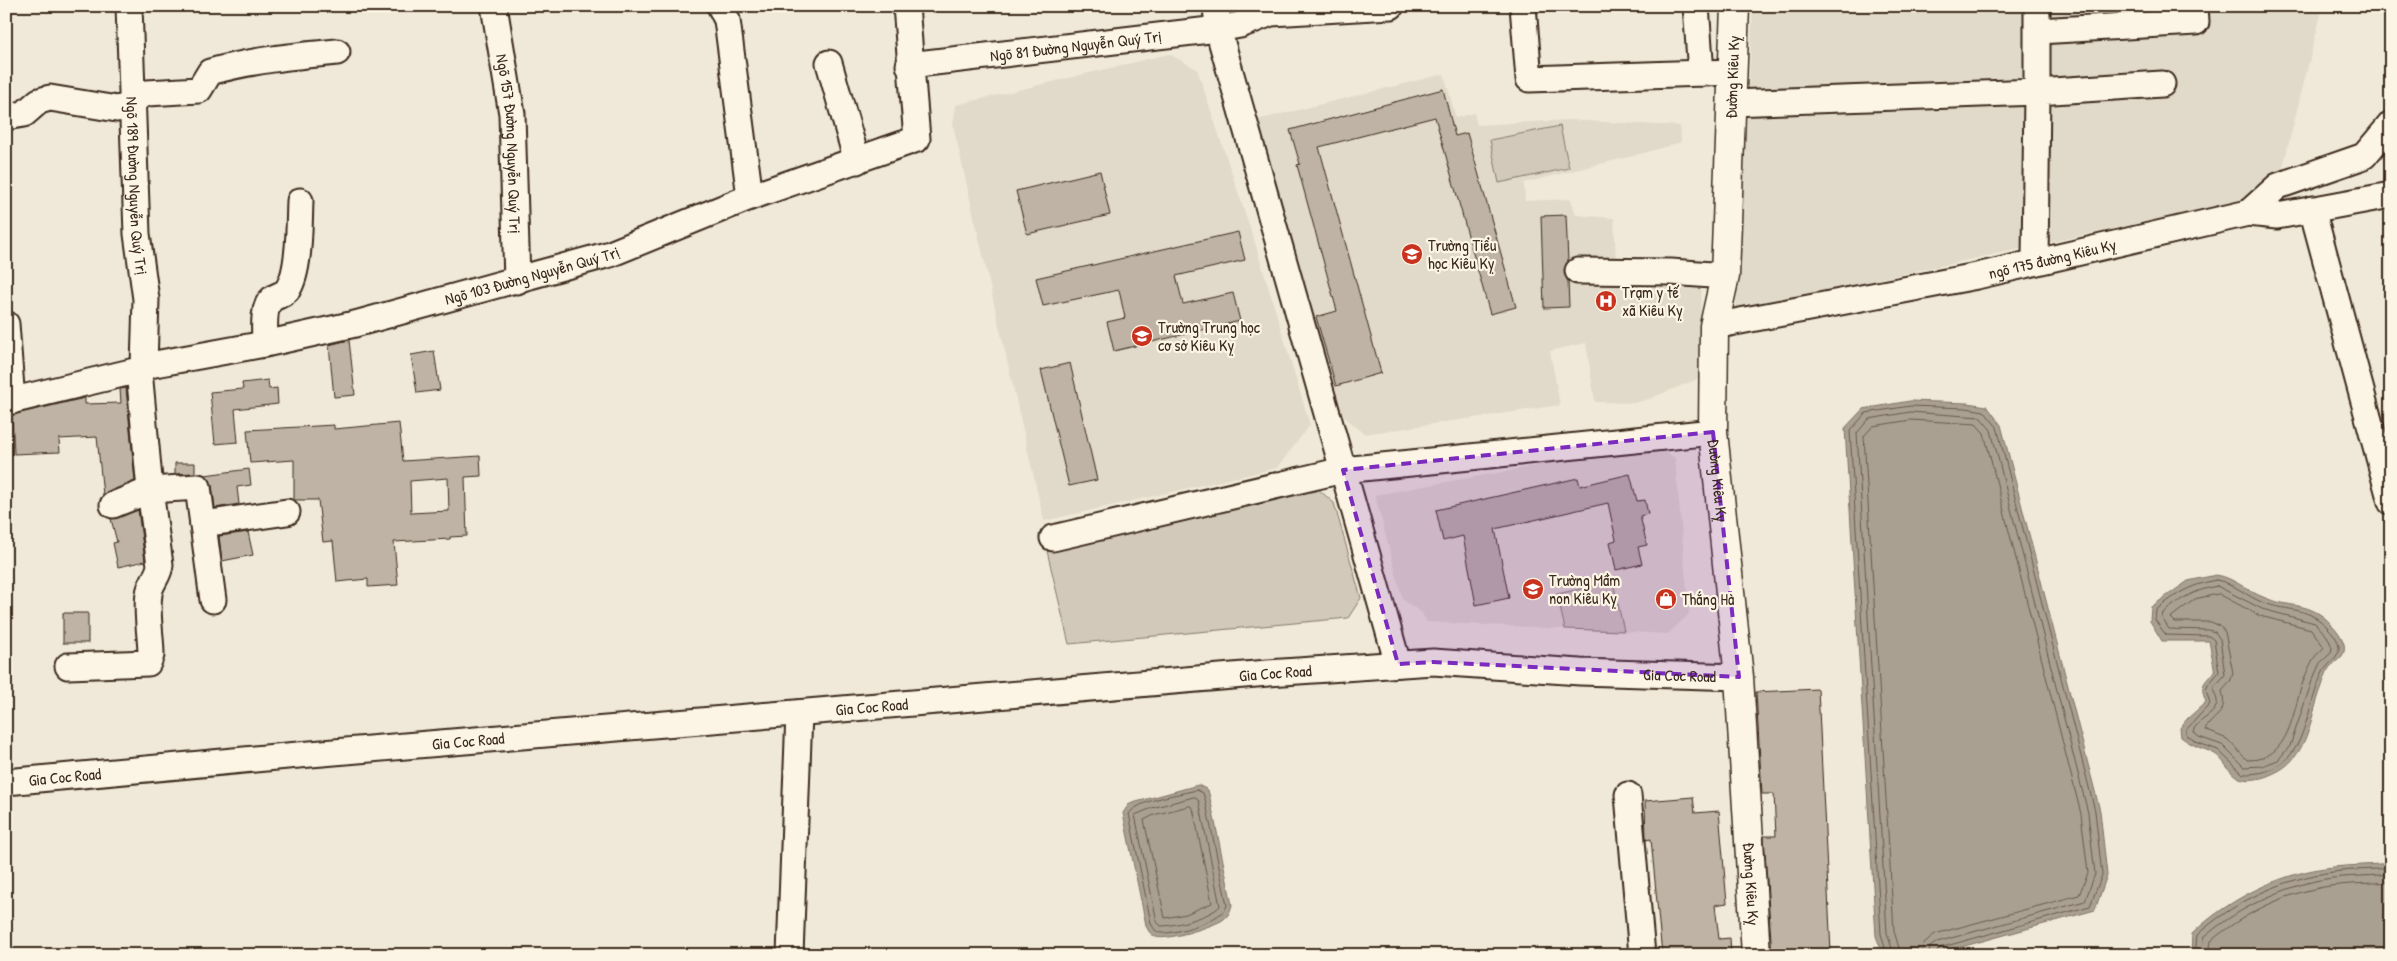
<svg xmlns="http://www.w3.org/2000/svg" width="2397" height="961" viewBox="0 0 2397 961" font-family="'Patrick Hand',sans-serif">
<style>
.built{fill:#e1d9c9}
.green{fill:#d2c9ba;stroke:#867a6c}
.water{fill:#aaa091;stroke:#7e7163}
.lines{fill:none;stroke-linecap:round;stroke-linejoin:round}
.shore{stroke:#67594c;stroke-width:1}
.building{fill:#beb3a4;stroke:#3b2a1e;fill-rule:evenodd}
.minor-casing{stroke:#3b2a1e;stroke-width:29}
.major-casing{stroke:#3b2a1e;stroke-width:31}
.minor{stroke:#fcf5e5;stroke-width:25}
.major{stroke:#fcf5e5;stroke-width:28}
.marked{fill:#7b2cbf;fill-opacity:0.2;stroke:#7b2cbf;stroke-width:4;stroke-dasharray:10 6;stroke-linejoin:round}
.labels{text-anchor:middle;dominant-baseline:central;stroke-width:4.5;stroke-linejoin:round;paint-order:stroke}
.street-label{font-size:16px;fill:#3b2a1e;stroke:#fcf5e5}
.poi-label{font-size:16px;fill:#3b2a1e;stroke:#fcf5e5;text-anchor:start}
</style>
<rect width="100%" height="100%" fill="#f0e9d9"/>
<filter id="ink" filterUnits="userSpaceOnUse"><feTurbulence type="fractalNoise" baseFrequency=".02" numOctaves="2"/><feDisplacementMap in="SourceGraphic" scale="10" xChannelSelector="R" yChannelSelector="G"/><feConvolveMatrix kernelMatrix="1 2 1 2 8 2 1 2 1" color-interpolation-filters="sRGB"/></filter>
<g filter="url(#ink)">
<g class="built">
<path d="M 1753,6 L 2323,6 L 2282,170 L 2237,202 L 1736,310 Z"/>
<path d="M 1169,54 L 1197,69 L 1256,246 L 1310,425 L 1277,468 L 1044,521 L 953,125 L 956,105 Z"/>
<path d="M 1444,74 L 1456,118 L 1474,113 L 1477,125 L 1567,120 L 1680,126 L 1681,142 L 1644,153 L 1524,183 L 1525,201 L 1571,199 L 1576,215 L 1614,218 L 1616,261 L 1702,262 L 1700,378 L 1649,399 L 1634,403 L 1595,402 L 1586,343 L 1550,351 L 1560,405 L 1365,434 L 1341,414 L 1253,121 Z"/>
<path d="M 1655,444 L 1675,458 L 1689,614 L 1668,634 L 1427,622 L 1421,612 L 1403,600 L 1375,495 Z"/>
</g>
<g class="green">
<path d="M 1560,126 L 1569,168 L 1499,183 L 1490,140 Z"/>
<path d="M 1318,489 L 1334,503 L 1361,598 L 1348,618 L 1069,644 L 1047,551 Z"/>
<path d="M 1613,582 L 1624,631 L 1565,629 L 1557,594 Z"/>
</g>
<g class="water">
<path d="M 1910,401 L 1967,403 L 1987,406 L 2001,425 L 2100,811 L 2107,875 L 2095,910 L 1932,955 L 1883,955 L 1876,936 L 1845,428 L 1863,409 Z"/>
<path d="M 2216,575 C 2233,577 2247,591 2263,597 C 2289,609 2310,600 2332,625 C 2337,630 2342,637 2344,644 C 2347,657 2336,660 2329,668 C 2326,673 2324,680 2322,686 C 2309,719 2309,759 2272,774 C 2264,778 2251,781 2243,779 C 2230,777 2225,760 2215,754 C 2202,747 2195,748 2181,737 L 2180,728 L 2187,719 L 2206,702 C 2200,687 2202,683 2215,672 L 2209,641 L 2162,641 L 2150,621 L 2151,607 L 2188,581 Z"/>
<path d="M 1198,785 L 1208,790 L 1210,798 L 1232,905 C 1230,912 1228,917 1221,921 C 1210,927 1167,941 1156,937 C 1150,934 1148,931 1146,925 L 1123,813 L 1129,804 Z"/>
<path d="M 2391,863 L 2391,955 L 2191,955 L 2192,934 C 2228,899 2282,872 2333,867 C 2352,865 2372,865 2391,863 Z"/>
</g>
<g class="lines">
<g class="shore">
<path d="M 2216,580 C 2233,582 2247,597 2264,603 C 2290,612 2308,606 2329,629 C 2333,633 2338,640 2339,646 C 2341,657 2326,664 2322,674 C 2302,718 2307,775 2243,774 L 2218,750 L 2196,742 L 2186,735 L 2186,730 L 2210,704 L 2206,690 L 2208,685 L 2219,672 L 2214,640 L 2209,636 L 2166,635 L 2155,620 L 2156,610 C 2179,592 2188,586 2216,580 Z"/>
<path d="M 2217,586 L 2262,609 L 2315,623 L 2327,636 L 2332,647 L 2331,653 L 2320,663 L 2312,681 L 2290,746 L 2278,760 L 2262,766 L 2244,767 L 2222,745 L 2199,737 L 2193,732 C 2195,720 2214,717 2217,704 C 2218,699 2214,693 2213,688 L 2225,675 L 2220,639 L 2215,632 L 2208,630 L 2169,629 L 2162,618 L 2163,613 C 2182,598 2192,591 2217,586 Z"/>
<path d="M 2219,594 L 2260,616 L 2311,629 L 2324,647 C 2322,651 2317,653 2314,658 C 2310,664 2307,672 2304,679 C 2292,711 2291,761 2247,760 L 2227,739 L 2205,730 C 2215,712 2228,716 2222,691 L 2230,682 L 2233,673 L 2225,632 L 2220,626 L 2211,622 L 2174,622 L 2170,618 L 2195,599 Z"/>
<path d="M 1197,790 L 1203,793 L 1205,799 L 1227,905 C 1224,920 1176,934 1162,933 C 1156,933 1153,928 1151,923 L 1129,814 C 1137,800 1181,794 1197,790 Z"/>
<path d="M 1195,797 L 1199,801 L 1220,906 C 1210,917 1175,926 1161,926 L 1157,922 L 1135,815 L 1152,808 Z"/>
<path d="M 1190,806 L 1193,808 L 1212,903 L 1186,914 L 1165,918 L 1144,820 L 1154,815 Z"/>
<path d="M 1887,955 L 1881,934 L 1850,431 L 1866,413 L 1910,406 L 1966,408 L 1984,411 L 1997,427 L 2095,811 L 2102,875 L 2090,906 L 1939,948 L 1935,955"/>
<path d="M 1894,955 L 1887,933 L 1857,433 L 1869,419 L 1910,412 L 1980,417 L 1991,430 L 2088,813 L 2095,874 L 2085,901 L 1937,942 L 1930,947 L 1929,955"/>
<path d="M 1901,955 L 1894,931 L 1864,436 L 1873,426 L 1911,420 L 1976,424 L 1984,433 L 2081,814 L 2088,873 L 2079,895 L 1935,934 L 1924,943 L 1921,955"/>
<path d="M 2195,955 L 2197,935 C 2233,902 2284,878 2333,872 C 2352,869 2371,870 2391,868"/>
<path d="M 2202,955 L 2203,938 C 2233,912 2272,892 2311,882 C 2337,875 2364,877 2391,874"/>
<path d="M 2209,955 L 2211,941 C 2239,917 2277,897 2314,889 C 2339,883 2365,884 2391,882"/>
</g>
</g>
<g class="building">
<path d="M 1443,89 L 1455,136 L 1467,133 L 1516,307 L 1490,314 L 1435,117 L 1319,147 L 1381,373 L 1336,386 L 1316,317 L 1337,311 L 1297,165 L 1300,164 L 1290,130 Z"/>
<path d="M 1100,171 L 1110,215 L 1027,234 L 1016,191 Z"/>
<path d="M 1566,215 L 1568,262 L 1564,271 L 1568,281 L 1569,307 L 1544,308 L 1541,216 Z"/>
<path d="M 1238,232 L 1245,260 L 1176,276 L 1183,304 L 1233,293 L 1240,321 L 1114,351 L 1107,322 L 1125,318 L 1119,290 L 1043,306 L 1036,278 Z"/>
<path d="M 349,340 L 355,395 L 334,397 L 329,345 Z"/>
<path d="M 434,351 L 440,390 L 417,393 L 411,355 Z"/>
<path d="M 1070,363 L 1097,480 L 1069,486 L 1041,370 Z"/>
<path d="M 268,380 L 269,389 L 277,388 L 278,404 L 235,409 L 238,442 L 215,444 L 210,392 L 243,389 L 242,383 Z"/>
<path d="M 126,388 L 135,481 L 103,495 L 97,437 L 59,439 L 60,452 L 14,454 L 12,415 L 85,398 L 85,404 L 121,403 L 120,389 Z"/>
<path d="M 399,423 L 403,461 L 480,456 L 481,476 L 465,477 L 467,536 L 450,537 L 450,539 L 394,542 L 398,585 L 368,587 L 368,579 L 337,582 L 333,541 L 323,542 L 318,500 L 294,500 L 294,460 L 250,463 L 247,430 L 334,425 L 334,429 ZM 448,478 L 449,511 L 411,513 L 410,481 Z"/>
<path d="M 175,463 L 195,463 L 195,473 L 175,474 Z"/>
<path d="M 249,469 L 251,485 L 237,487 L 239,504 L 215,508 L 212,485 L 205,475 Z"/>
<path d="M 1630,474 L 1637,501 L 1645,500 L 1648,514 L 1640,516 L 1647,545 L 1638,547 L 1642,564 L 1616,570 L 1610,542 L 1616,540 L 1608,503 L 1495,529 L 1509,598 L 1476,605 L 1463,536 L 1443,541 L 1436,510 L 1578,478 L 1580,486 Z"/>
<path d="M 138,510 L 145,561 L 118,567 L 113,543 L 117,542 L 111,519 Z"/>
<path d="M 248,532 L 253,555 L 222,561 L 219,536 Z"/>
<rect x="63" y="613" width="25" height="30"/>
<path d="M 1818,689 L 1831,952 L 1772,955 L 1764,836 L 1776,836 L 1774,794 L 1762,794 L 1756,692 Z"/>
<path d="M 1693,797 L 1695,813 L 1719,811 L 1727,903 L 1715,905 L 1719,939 L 1730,938 L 1731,955 L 1662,955 L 1651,839 L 1646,840 L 1645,801 Z"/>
</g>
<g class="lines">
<g class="minor-casing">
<g id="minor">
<path id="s1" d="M 129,6 L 137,234 L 146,299 L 144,366"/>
<path id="s2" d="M 494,6 L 512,114 L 517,281"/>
<path d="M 720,6 L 727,20 L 750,197"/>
<path d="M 1391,6 L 1271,13 L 1240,25 L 1218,29 L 1398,664"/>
<path d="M 1523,6 L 1529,79 L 1733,72"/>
<path d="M 1696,6 L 1701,73"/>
<path d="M 2038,31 L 2196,22 L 2195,6"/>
<path d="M 829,63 L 857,161"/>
<path id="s3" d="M 909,65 L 1218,29 L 1216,6"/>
<path d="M 1732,103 L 2037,92 L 2037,6"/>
<path d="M 6,117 L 24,114 L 39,101 L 50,98 L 117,109 L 128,106 L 133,100 L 147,93 L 199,90 L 210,72 C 252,60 294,56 337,52"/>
<path d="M 2312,209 L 2391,502"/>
<path d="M 2248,213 L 2278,186 L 2364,156 L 2391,124"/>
<path d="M 2035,261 L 2037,92 L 2162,84"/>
<path d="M 1578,271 L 1671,272 L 1725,276"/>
<path d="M 6,324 L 12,401"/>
<path id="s4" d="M 1714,326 L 1977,276 L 2248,213 L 2277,216 L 2391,195"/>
<path d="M 265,344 C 265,332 262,307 272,299 C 277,295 284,295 288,289 C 300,270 299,224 300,201"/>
<path d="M 139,370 L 150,490 L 198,487 L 213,600"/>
<path id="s5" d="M 6,402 L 139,370 L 144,366 L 265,344 L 355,324 L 610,254 L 750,197 L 917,139 L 906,6"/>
<path d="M 203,524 L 287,512"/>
<path d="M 1053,538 L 1343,470 L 1713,432"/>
<path d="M 68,666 L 148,663 L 151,655 C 151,637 146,612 149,594 C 150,583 159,576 160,565 L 150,490 L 113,505"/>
<path id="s6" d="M 6,782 L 287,756 L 1268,673 L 1433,662 L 1580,672 L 1739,677"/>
<path d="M 1628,795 L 1642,955"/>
<path d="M 790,955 L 799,713"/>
</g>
</g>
<g class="major-casing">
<g id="major">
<path id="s7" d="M 1735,6 L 1725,276 L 1714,326 L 1713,432 L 1739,677 L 1756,955"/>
</g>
</g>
<use href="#minor" class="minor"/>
<use href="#major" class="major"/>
</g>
</g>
<path class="marked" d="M 1713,432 L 1739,677 L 1433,662 L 1398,664 L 1343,470 Z"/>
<defs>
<g id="school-disc" transform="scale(1.125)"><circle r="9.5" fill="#c8321e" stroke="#fcf5e5"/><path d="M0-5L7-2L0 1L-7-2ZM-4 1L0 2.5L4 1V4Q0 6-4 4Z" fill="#fff"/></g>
<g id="hospital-disc" transform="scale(1.125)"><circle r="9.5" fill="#c8321e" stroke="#fcf5e5"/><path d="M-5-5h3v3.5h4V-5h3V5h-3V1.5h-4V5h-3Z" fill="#fff"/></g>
<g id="shop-disc" transform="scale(1.125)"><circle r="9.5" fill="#c8321e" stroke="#fcf5e5"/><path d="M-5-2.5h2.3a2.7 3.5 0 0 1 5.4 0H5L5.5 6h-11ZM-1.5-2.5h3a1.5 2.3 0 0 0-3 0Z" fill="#fff"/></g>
</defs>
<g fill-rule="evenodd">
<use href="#school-disc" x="1412" y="254"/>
<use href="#hospital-disc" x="1606" y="301"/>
<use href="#school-disc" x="1142" y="336"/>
<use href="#school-disc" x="1533" y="589"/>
<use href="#shop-disc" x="1666" y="599"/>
</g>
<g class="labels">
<g class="street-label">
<text stroke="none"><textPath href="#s3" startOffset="168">Ngõ 81 Đường Nguyễn Quý Trị</textPath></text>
<text transform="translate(1732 77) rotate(-88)">Đường Kiêu Kỵ</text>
<text stroke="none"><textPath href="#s2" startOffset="139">Ngõ 157 Đường Nguyễn Quý Trị</textPath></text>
<text stroke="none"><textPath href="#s1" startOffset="180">Ngõ 189 Đường Nguyễn Quý Trị</textPath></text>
<text stroke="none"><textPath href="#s4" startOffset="345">ngõ 175 đường Kiêu Kỵ</textPath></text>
<text stroke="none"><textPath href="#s5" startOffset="542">Ngõ 103 Đường Nguyễn Quý Trị</textPath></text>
<text stroke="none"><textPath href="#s7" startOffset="476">Đường Kiêu Kỵ</textPath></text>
<text stroke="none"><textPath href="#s6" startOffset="1274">Gia Coc Road</textPath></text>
<text stroke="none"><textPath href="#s6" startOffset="1679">Gia Coc Road</textPath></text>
<text stroke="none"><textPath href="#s6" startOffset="869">Gia Coc Road</textPath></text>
<text stroke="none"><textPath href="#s6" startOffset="464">Gia Coc Road</textPath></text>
<text stroke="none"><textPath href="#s6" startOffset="59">Gia Coc Road</textPath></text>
<text stroke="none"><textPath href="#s7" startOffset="881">Đường Kiêu Kỵ</textPath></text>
</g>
<g class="poi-label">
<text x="1428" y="245">Trường Tiểu<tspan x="1428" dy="18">học Kiêu Kỵ</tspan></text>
<text x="1622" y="292">Trạm y tế<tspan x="1622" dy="18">xã Kiêu Kỵ</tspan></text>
<text x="1158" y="327">Trường Trung học<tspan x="1158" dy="18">cơ sở Kiêu Kỵ</tspan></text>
<text x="1549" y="580">Trường Mầm<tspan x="1549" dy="18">non Kiêu Kỵ</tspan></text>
<text x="1682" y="599">Thắng Hà</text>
</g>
</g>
<rect width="2397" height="961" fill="none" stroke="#fcf5e5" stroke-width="25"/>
<rect x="12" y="12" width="2372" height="936" fill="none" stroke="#3b2a1e" stroke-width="2" filter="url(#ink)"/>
</svg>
